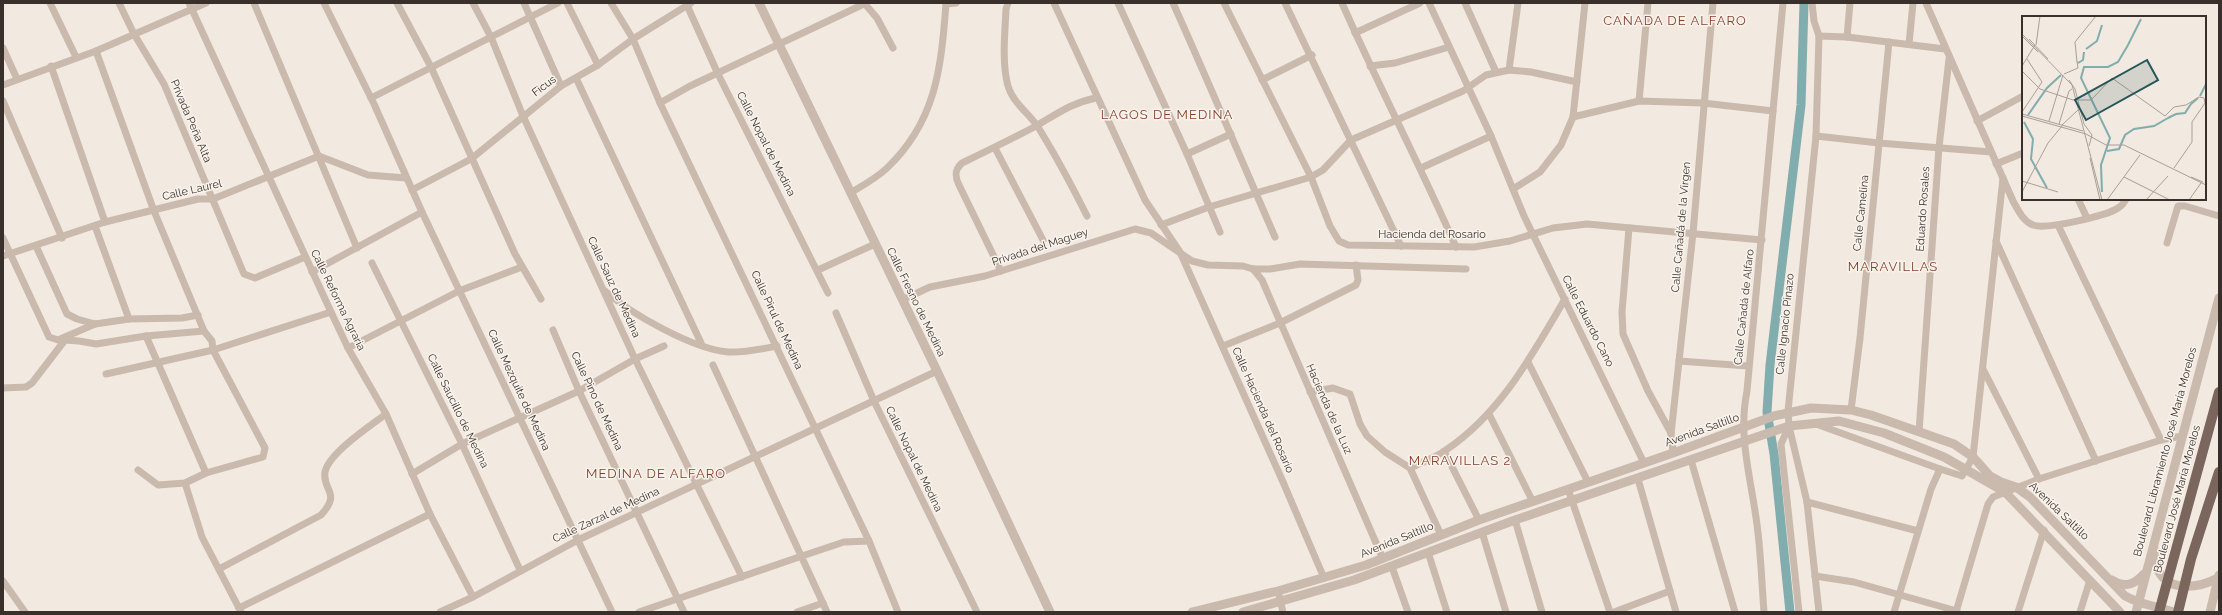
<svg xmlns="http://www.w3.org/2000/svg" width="2222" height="615" viewBox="0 0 2222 615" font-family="Raleway,sans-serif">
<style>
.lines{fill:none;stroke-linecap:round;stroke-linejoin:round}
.canal{stroke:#81adae;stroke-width:9}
.minor{stroke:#cab9ad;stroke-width:7}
.tertiary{stroke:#cab9ad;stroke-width:9}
.primary-bridge{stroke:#7a665d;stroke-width:10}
.labels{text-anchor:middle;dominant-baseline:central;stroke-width:3;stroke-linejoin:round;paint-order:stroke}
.street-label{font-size:11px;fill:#392f2b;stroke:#faf4ed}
.quarter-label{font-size:13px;letter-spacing:1px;fill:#833c28;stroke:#faf4ed}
.inset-river{fill:none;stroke:#81adae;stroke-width:2}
.inset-road{fill:none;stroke:#a89f98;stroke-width:1}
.view{fill:#225658;fill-opacity:0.15;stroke:#225658;stroke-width:2}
.inset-edge{fill:none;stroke:#392f2b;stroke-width:2}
</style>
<rect width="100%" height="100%" fill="#f2e9e1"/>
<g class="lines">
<path class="canal" d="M 1790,612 L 1774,454 L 1767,412 L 1770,365 L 1801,105 L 1804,3"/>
<g class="minor">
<path d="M 50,3 L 76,57"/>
<path d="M 119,3 L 134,34 L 164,84 L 244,274 L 255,278 L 305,257"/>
<path d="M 189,3 L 331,312 L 348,348 L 386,414 L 430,514 L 473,597"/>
<path d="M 254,3 L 357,248"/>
<path d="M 324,3 L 374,104 L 422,212 L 612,612"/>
<path d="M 397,3 L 431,67 L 515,254 L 541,299"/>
<path d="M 473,3 L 491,37 L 523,116 L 635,359 L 742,577"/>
<path d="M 524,3 L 561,86"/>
<path d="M 567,3 L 598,65"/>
<path d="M 611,3 L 633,39 L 660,103 L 869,541 L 898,612"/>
<path d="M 686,3 L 718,74 L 828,293"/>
<path d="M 864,3 L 877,18 L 893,48"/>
<path d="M 1008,3 L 1006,9 C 1005,32 1002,59 1007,82 C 1011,102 1028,112 1038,127 C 1056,156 1072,186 1087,216"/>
<path d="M 1054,3 L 1145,200 L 1180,252 L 1283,482 L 1324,578"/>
<path d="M 1118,3 L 1187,154 L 1220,232"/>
<path d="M 1173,3 C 1208,81 1241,159 1275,237"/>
<path d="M 1224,3 L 1311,177 L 1330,226 L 1339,241 L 1348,245 L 1474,247 L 1510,241 L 1553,228 L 1587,224 L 1762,240"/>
<path d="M 1285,3 L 1401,246"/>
<path d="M 1342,3 C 1378,85 1420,165 1456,247"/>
<path d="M 1429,3 L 1491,136 L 1524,216 L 1644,463"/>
<path d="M 1465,3 L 1496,72"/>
<path d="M 1812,3 L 1814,21 L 1819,36 L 1816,136 L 1788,411 L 1789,426 L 1807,502 L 1819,612"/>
<path d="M 1926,3 L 2013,201 C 2018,210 2023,221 2033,225 C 2046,230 2106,216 2118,208 C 2122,206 2124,203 2126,199"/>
<path d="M 946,4 L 956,3"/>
<path d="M 1355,33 L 1420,3"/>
<path d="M 1819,36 L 1847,37 L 1945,49"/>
<path d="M 1847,37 L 1850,3"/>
<path d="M 1909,44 L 1913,3"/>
<path d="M 3,48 L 17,79"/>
<path d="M 96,51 L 154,211 L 204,331"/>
<path d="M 51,66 L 105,222"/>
<path d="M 1370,66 L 1395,63 L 1449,47"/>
<path d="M 1509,70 L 1518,3"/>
<path d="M 576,78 L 702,345"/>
<path d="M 1262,80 L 1312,55"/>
<path d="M 3,85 L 96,51 L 206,3"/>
<path d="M 371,98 L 558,3"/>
<path d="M 3,101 L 62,238"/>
<path d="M 1639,101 L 1648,3"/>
<path d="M 660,103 L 690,86 L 866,3"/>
<path d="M 1573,117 L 1639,101 L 1703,103 L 1773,111"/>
<path d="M 1977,121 L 2023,96"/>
<path d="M 1816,136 L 1879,143 L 1991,152"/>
<path d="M 995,148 L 1043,240"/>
<path d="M 1187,154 L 1231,134"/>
<path d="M 1996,164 L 2023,153"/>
<path d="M 1421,168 L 1491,136"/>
<path d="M 1513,189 L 1540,172 L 1561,145 L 1573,117 L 1585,3"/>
<path d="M 412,190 L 471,159 L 561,86 L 598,65 L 633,39 L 691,3"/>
<path d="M 850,193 C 862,186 875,179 886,169 C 936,122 941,69 946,4"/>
<path d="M 2078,199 L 2087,218"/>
<path d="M 1161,225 L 1209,207 L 1311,177 L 1323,170 L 1351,140 L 1463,91 L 1486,75 L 1509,70 L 1531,72 L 1577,82"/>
<path d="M 2058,225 L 2161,440"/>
<path d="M 95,226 L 129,319"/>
<path d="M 1629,228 L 1622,312 L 1623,334 L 1648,391 L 1671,433"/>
<path d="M 3,238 L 49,337 L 58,340 L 95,324"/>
<path d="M 1996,241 L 2096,461"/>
<path d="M 2167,243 L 2178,206 L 2185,206 L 2219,216"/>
<path d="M 36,246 L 67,314 L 77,319 L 95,324 L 129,319 L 182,318 L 198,315"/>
<path d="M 3,256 L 105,222 L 198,199 L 213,199 L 319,156 L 368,175 L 406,178"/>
<path d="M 372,263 L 462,444 L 520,570"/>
<path d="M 1253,269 L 1262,280 L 1383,559"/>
<path d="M 818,270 L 875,244"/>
<path d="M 1001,271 L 959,185 C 955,177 954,170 962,163 C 987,151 1012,139 1036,126 C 1057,114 1071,103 1096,98"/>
<path d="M 312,272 L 422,212"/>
<path d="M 605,291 C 631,314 693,349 728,352 C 744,353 761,349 777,346"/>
<path d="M 902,300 L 930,287 L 985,276 L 1135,229 L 1151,233 L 1192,261 L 1208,265 L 1243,266 L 1253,269 L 1270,269 L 1300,264 L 1466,269"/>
<path d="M 836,313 L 874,401 L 977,612"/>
<path d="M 553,330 L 579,391 L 684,612"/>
<path d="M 146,336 L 206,473"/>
<path d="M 1223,346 L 1280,323 L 1356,285 L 1358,280 L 1356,265"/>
<path d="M 348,348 L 459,291 L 522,267"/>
<path d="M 1679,361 L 1748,366"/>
<path d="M 1528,362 L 1588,482"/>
<path d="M 713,365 L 827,612"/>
<path d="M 1983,369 L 2039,479"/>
<path d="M 106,374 L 213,350 L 331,312"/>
<path d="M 3,388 L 26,387 L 32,383 L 65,340 L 79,341 L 96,344 L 146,336 L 204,331 L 212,341 L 213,350 L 265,448 L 263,457 L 206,473 L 185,483 L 158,485 L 138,470"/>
<path d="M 1310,392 L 1333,388 L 1350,394 L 1360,424 L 1367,436 L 1385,452 L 1410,468 L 1441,535"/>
<path d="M 1851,410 L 1860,338 L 1889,42"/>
<path d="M 1489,414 L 1533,502"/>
<path d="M 1816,424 L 1940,469"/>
<path d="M 1789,426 L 1781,444 L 1799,612"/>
<path d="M 1919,432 L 1939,147 L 1949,59"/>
<path d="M 1444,451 L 1479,520"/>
<path d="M 1673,453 L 1671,434 L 1693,233 L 1713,3"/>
<path d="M 1691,460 L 1735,612"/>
<path d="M 1410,468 C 1422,462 1435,458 1446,450 C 1501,413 1532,355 1565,299"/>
<path d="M 412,474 L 462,444 L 579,391 L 635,359 L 664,346"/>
<path d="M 1638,479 L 1676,612"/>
<path d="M 185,483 L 202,537 L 241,612"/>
<path d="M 1568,489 L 1610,612"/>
<path d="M 1807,502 L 1918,531"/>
<path d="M 1515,520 L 1542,612"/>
<path d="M 1482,532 L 1506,612"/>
<path d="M 1428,552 L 1447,612"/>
<path d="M 1392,567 L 1408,612"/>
<path d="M 219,569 L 321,515 C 342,492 322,491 325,472 C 329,453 370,426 386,414"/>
<path d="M 1815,576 L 1854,582 L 1957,611"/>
<path d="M 3,581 L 25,612"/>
<path d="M 1278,591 L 1283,612"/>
<path d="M 239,608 L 430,514"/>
<path d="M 440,612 L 473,597 L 578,540 L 937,371"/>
<path d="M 639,612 L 802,556 L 844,542 L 869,541"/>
<path d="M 797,612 L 823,603"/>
<path d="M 1614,612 L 1670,591"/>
<path d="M 1764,612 C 1762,586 1761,559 1758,533 C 1753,484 1737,440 1747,391 L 1783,3"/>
<path d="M 1894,612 L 1931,489 L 1940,469 L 1962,476 L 1973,457 L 2003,178"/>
<path d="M 1956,612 L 1988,504 L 1993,497 L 2039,479 L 2161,440 L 2182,436"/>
<path d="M 2018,612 L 2044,530"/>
<path d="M 2080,612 L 2090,580"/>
</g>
<g class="tertiary">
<path d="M 759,3 L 937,371 L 1050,612"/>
<path d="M 2154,548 C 2155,556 2155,565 2159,572 C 2171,593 2201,587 2218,578"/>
<path d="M 2112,580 C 2125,588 2134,585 2144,574"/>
<path d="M 1192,612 L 1278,591 L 1366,565 L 1479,520 L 1673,453 L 1774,416 L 1811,408 L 1851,410 L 1871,415 L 1954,444 L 1973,457 L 1990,476 L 2001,482 L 2016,487 L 2030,497 L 2125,596 L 2138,602 L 2174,612"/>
<path d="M 1243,612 L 1354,580 L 1515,520 L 1789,426 L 1839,421 L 1884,433 L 1944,457 L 2005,492 L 2120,612"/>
<path d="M 2136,612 L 2219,298"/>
<path d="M 2210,612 L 2219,575"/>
</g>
<g class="primary-bridge">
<path d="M 2159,612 L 2219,392"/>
<path d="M 2178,612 L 2191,559 L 2219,472"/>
</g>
</g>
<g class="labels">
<g class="street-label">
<text transform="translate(544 86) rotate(-37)">Ficus</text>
<text transform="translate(191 121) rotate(67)">Privada Peña Alta</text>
<text transform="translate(766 144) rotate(63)">Calle Nopal de Medina</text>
<text transform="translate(192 190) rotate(-13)">Calle Laurel</text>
<text transform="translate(1923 209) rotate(-86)">Eduardo Rosales</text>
<text transform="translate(1861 213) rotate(-84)">Calle Camelina</text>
<text transform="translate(1681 227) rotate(-85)">Calle Cañadá de la Virgen</text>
<text x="1432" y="234">Hacienda del Rosario</text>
<text transform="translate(1040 247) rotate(-18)">Privada del Maguey</text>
<text transform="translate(614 287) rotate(65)">Calle Sauz de Medina</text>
<text transform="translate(338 300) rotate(64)">Calle Reforma Agraria</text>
<text transform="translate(916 302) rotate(64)">Calle Fresno de Medina</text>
<text transform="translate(1744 307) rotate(-84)">Calle Cañadá de Alfaro</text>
<text transform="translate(777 320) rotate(65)">Calle Pirul de Medina</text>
<text transform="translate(1588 321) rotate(63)">Calle Eduardo Cano</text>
<text transform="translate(1785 324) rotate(-84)">Calle Ignacio Pinazo</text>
<text transform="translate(519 390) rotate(65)">Calle Mezquite de Medina</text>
<text transform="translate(597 401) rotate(65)">Calle Pino de Medina</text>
<text transform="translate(1329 409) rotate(66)">Hacienda de la Luz</text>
<text transform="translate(1263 410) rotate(66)">Calle Hacienda del Rosario</text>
<text transform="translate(458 411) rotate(64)">Calle Saucillo de Medina</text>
<text transform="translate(1702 430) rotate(-20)">Avenida Saltillo</text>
<text transform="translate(2165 452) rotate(-75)">Boulevard Libramiento José María Morelos</text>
<text transform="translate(914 459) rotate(64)">Calle Nopal de Medina</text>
<text transform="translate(2177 499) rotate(-75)">Boulevard José María Morelos</text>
<text transform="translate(2059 511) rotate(44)">Avenida Saltillo</text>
<text transform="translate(606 515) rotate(-25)">Calle Zarzal de Medina</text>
<text transform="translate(1397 540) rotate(-22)">Avenida Saltillo</text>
</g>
<g class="quarter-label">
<text x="1675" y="20">CAÑADA DE ALFARO</text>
<text x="1167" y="114">LAGOS DE MEDINA</text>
<text x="1893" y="266">MARAVILLAS</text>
<text x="1460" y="460">MARAVILLAS 2</text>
<text x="656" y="473">MEDINA DE ALFARO</text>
</g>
</g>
<g transform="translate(2022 16)">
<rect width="184" height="184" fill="#f2e9e1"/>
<path class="inset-river" d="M 106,29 L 119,3M 64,33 L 75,25 L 80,9M 56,47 L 61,44 L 62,36M 178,80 L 184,68M 6,99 L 25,72 L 39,59M 146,102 L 154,98 L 163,97 L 169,88 L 176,82M 2,106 L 11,123 L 9,143 L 25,172M 85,135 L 97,133 L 103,119 L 112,113 L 132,110 L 146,102M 80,176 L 79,149 L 88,122 L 59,62 L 62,51 L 86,51 L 96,46 L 106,29"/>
<path class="inset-road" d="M 0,18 L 50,69 L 80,184M 0,20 L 16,36M 7,23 L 26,43M 14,29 L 18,0M 55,46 L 53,26 L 74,0M 0,50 L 13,29M 0,55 L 18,73 L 51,84 L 69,84 L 90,62 L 143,100 L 152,91 L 164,89 L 177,81 L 182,82 L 183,87 L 170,106 L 170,126 L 152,152M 42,58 L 56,52 L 55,45M 47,64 L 53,73 L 62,108 L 70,119 L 67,130M 0,96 L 20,66 L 5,43M 0,98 L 61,115M 0,100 L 64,118 L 84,129 L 102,129 L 184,169M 27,105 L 41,59M 37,108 L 47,75 L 50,73M 40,109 L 56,94M 68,142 L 78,184M 102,161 L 148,184M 169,161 L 181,166M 0,165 L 36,176M 0,176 L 26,127 L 40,110M 85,184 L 118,139M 124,184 L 146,160M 167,184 L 179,167"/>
<path class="view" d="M 125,44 L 136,64 L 64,104 L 53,84 Z"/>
<rect width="184" height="184" class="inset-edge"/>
</g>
<rect width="2222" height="615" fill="none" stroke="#392f2b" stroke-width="8"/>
</svg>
